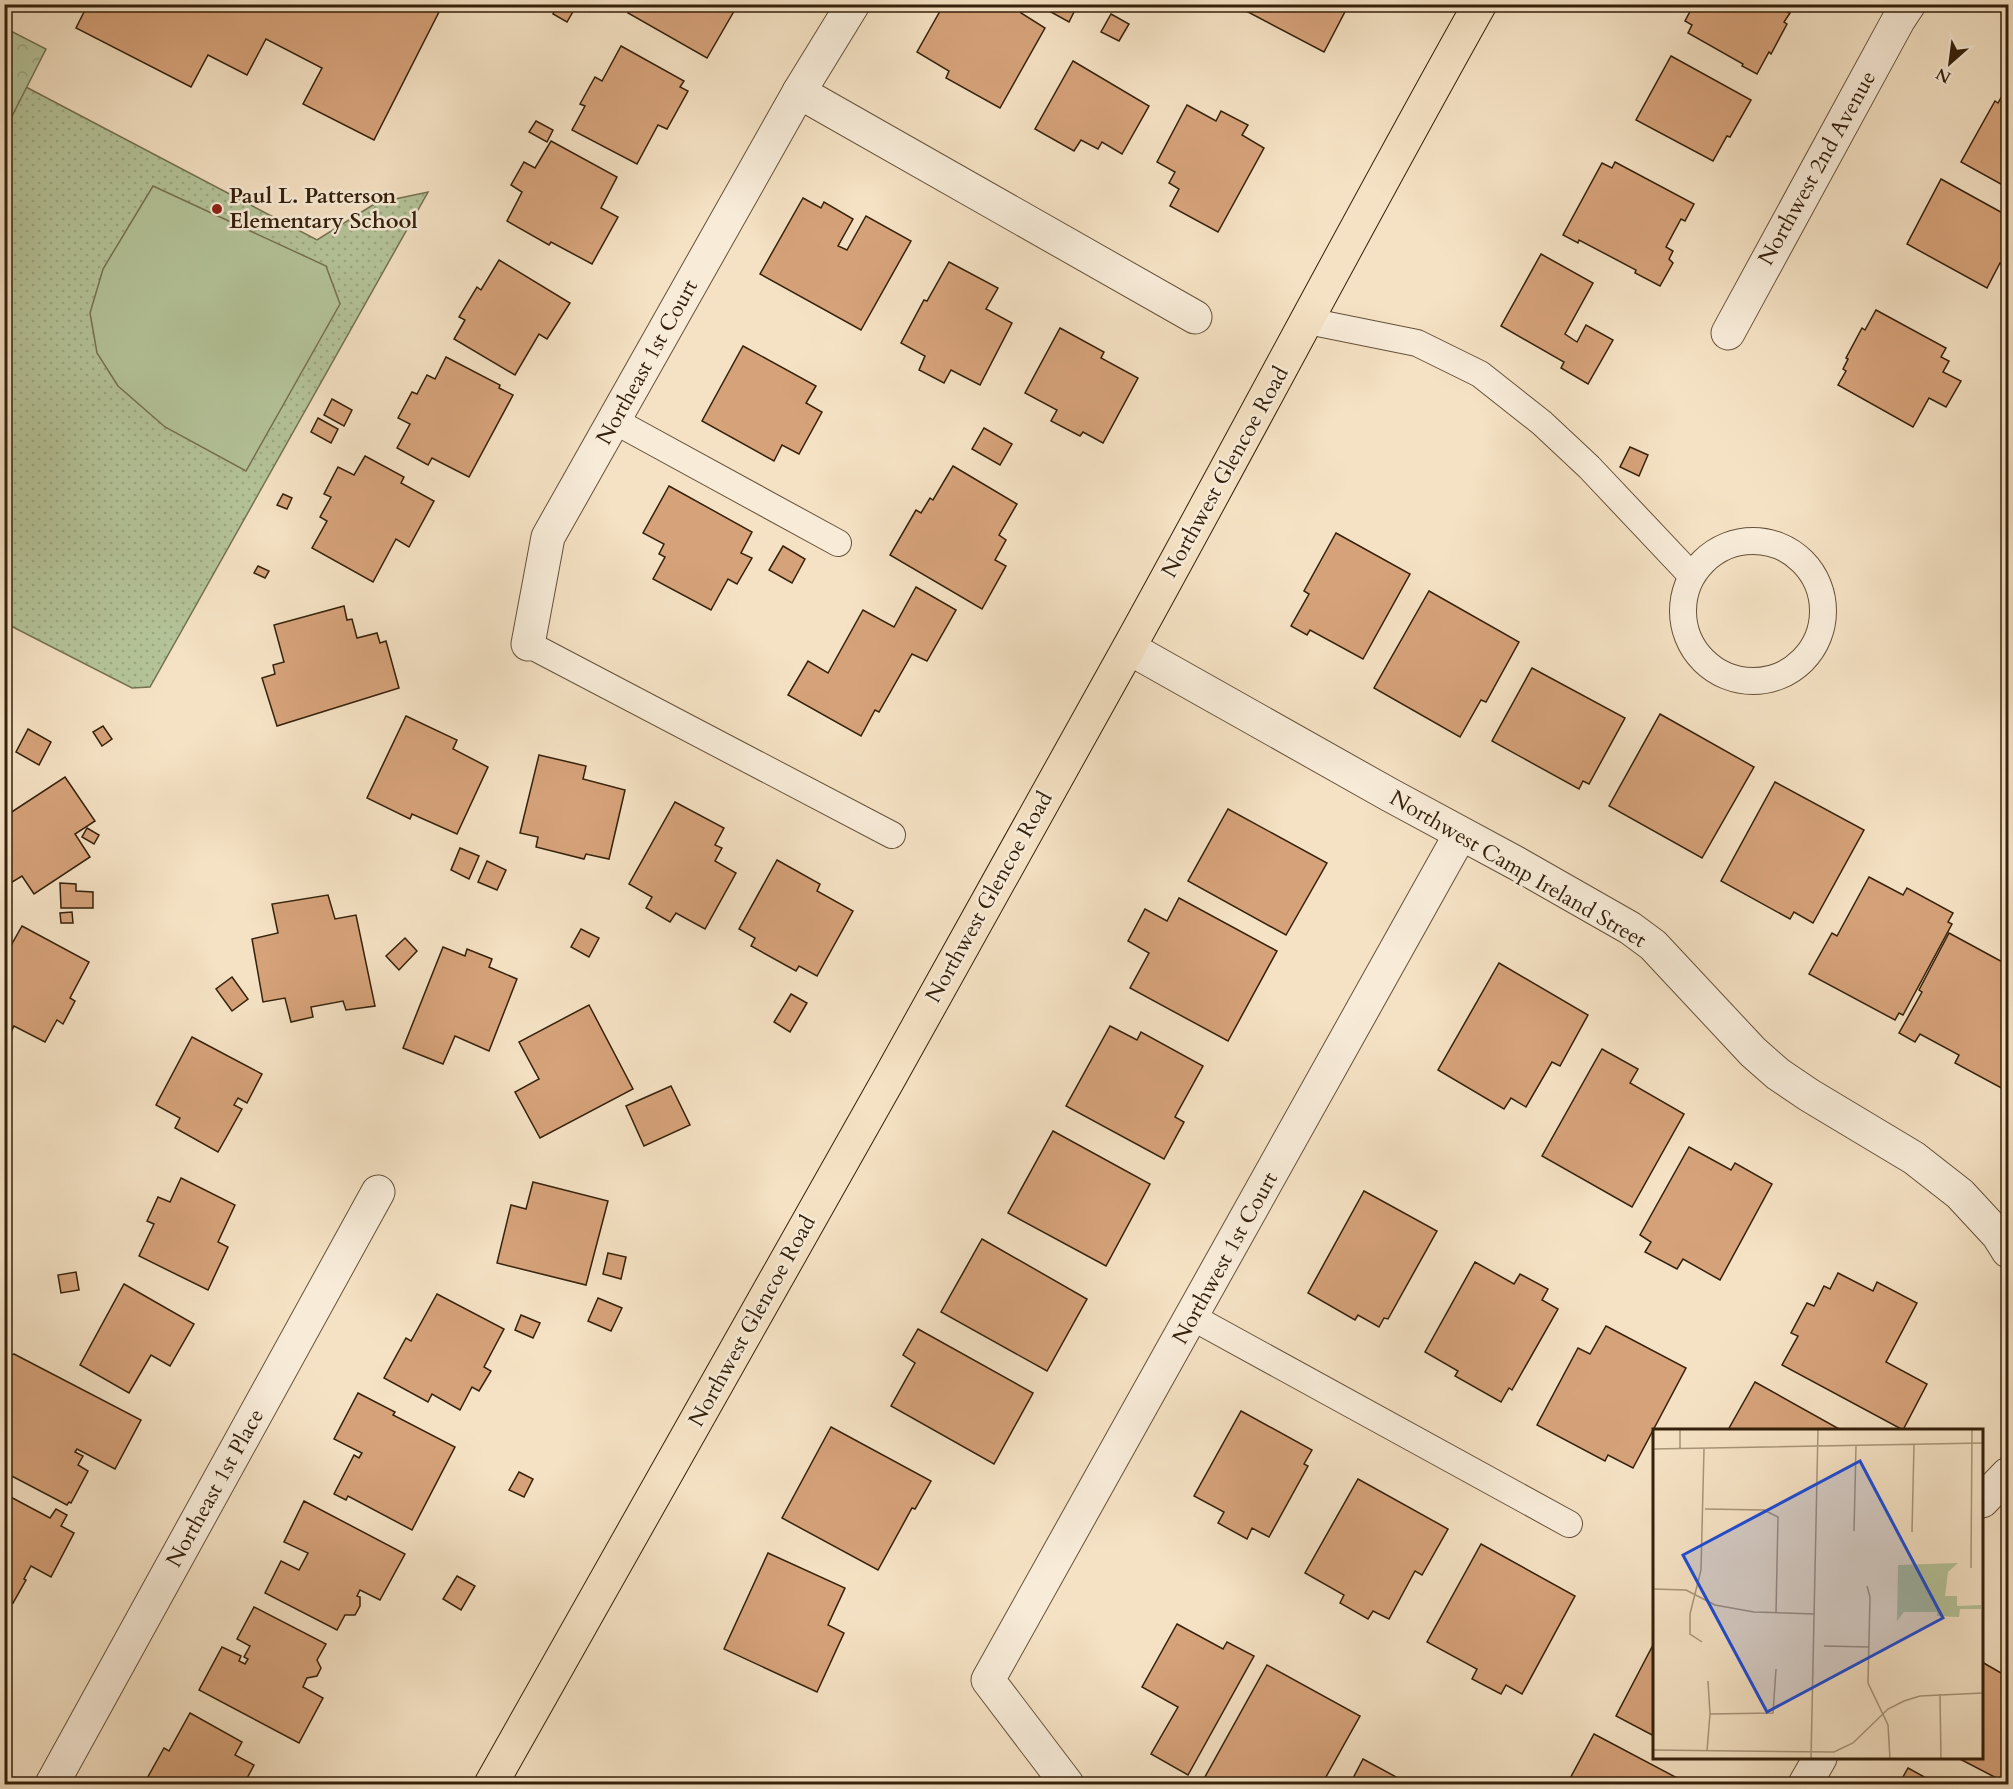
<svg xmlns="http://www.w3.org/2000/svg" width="2013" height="1789" viewBox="0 0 2013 1789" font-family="Cardo,serif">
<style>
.grass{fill:url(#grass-dots);stroke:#757252;stroke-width:1.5}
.park{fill:url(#park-crowns);stroke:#757252;stroke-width:1.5}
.pitch{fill:#b5c49a;stroke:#757252;stroke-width:1.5}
.building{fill:#d6a27a;stroke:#35210b;stroke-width:1.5}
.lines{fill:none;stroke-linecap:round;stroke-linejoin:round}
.lane-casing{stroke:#655139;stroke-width:28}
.street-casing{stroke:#655139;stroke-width:35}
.primary-casing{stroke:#35210b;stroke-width:35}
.lane{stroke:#f8ecd9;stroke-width:26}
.street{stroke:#f8ecd9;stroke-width:33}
.primary{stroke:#f5e2c4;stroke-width:33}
.poi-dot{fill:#8f2418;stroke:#f8ecd9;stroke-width:2}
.labels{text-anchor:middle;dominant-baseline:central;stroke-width:5;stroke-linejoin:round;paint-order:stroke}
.street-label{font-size:22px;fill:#35210b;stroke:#f8ecd9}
.poi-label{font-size:22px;font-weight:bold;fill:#35210b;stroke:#f8ecd9;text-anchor:start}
.inset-road{fill:none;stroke:#a8957a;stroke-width:1.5}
.view{fill:#1d4ed8;fill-opacity:0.15;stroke:#1d4ed8;stroke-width:3}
.inset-edge{fill:none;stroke:#35210b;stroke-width:3}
</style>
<defs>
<pattern id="grass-dots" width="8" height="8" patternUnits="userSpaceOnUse" patternTransform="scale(1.5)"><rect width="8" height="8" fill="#b5c49a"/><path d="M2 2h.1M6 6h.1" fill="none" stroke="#9ca883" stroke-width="1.8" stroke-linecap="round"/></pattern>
<pattern id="park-crowns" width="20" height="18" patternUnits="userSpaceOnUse" patternTransform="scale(1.5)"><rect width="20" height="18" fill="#b5c49a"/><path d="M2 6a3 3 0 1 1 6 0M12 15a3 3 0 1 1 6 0" fill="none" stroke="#9ca883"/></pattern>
</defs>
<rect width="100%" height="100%" fill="#f5e2c4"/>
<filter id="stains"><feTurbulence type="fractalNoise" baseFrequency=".00333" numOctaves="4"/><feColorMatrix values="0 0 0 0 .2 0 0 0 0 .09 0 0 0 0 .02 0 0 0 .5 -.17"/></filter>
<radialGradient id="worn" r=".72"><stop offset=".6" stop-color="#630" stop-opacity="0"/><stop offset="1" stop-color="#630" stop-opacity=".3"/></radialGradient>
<path class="grass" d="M 26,87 L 317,240 L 376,203 L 428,192 L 150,687 L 132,688 L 5,623 L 4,130 Z"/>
<path class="park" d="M 5,28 L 46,49 L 5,130 Z"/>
<path class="pitch" d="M 153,186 L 326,266 L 340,304 L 246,471 L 165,427 L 118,386 L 97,353 L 90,313 L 103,269 Z"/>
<g class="building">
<path d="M 88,4 L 443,4 L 374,140 L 303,104 L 322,68 L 266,39 L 247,75 L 208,55 L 191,87 L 76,28 Z"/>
<path d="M 558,4 L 569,4 L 575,8 L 567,22 L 553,14 Z"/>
<path d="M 633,4 L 734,4 L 737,6 L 707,58 L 628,13 Z"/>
<path d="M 944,4 L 1025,4 L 1021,13 L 1045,28 L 1000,108 L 946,78 L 949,71 L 917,52 Z"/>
<path d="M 1053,4 L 1078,4 L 1069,22 L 1049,11 Z"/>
<path d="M 1250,4 L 1349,4 L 1324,52 L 1246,11 Z"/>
<path d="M 1694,4 L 1789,4 L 1785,11 L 1790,13 L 1784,22 L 1787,24 L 1771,54 L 1769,52 L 1757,74 L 1742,66 L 1743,64 L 1688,33 L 1692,25 L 1685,21 Z"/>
<path d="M 1111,14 L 1129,24 L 1119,41 L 1101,32 Z"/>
<path d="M 621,46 L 684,81 L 680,87 L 688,91 L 667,129 L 658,125 L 637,164 L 572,130 L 585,106 L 580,104 L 595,77 L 602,81 Z"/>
<path d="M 1671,56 L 1751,100 L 1730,137 L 1727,136 L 1713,161 L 1636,120 Z"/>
<path d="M 1073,61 L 1149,106 L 1122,154 L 1102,142 L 1098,149 L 1081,140 L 1074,151 L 1035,129 Z"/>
<path d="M 2007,87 L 2008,88 L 2008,188 L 1961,162 L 1995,101 L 1998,103 Z"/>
<path d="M 1187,105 L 1216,121 L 1221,111 L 1248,125 L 1242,135 L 1264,148 L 1218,232 L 1170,206 L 1179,189 L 1169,183 L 1175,172 L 1157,162 Z"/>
<path d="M 536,121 L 553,130 L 547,142 L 529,132 Z"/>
<path d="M 551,141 L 617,177 L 601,208 L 618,217 L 592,264 L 551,242 L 549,245 L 507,221 L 522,192 L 511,185 L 524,162 L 535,168 Z"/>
<path d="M 1615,162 L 1694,204 L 1685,221 L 1681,219 L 1666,247 L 1673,251 L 1669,259 L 1673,263 L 1660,286 L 1635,273 L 1636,270 L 1579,240 L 1578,243 L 1563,235 L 1602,163 L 1612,168 Z"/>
<path d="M 1941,179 L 2008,216 L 2008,268 L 2000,263 L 1987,288 L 1907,244 Z"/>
<path d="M 803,198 L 821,208 L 824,202 L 853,219 L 838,246 L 847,250 L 866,216 L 911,241 L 861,330 L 760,274 Z"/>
<path d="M 1541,254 L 1593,283 L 1565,334 L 1577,342 L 1586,325 L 1613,340 L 1588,384 L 1561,368 L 1564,362 L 1501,326 Z"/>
<path d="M 499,260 L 570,303 L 547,339 L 539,334 L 515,375 L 454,339 L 465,320 L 459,317 L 477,287 L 481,290 Z"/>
<path d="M 949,262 L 998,288 L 986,309 L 1012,323 L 980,385 L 951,370 L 944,383 L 919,370 L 925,356 L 901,343 L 924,300 L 927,301 Z"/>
<path d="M 1876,310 L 1946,348 L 1941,357 L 1949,361 L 1943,372 L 1961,381 L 1946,407 L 1929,398 L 1913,427 L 1838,385 L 1846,371 L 1843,369 L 1848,359 L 1846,358 L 1862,328 L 1865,330 Z"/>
<path d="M 1060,328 L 1104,352 L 1101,358 L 1138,378 L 1103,443 L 1083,432 L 1080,436 L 1051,421 L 1057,410 L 1025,393 Z"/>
<path d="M 743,346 L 816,386 L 806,403 L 822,412 L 799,454 L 782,445 L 774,461 L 702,421 Z"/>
<path d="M 446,357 L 500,385 L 499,388 L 513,395 L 469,477 L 432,458 L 428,465 L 397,448 L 410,424 L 398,418 L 412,392 L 417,394 L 427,375 L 435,379 Z"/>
<path d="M 332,399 L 352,410 L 344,426 L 324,415 Z"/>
<path d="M 318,418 L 338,429 L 331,443 L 311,432 Z"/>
<path d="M 984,428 L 1012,444 L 1000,465 L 972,449 Z"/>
<path d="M 1630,447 L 1648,455 L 1639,476 L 1620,467 Z"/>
<path d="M 365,456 L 404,477 L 401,483 L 434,501 L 409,547 L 396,539 L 373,582 L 312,548 L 327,521 L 320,517 L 331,497 L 324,494 L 338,467 L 354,475 Z"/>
<path d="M 953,466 L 1017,504 L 999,535 L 1006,540 L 995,560 L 1006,566 L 982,609 L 890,555 L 916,510 L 921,513 L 930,498 L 933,500 Z"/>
<path d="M 669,486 L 752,532 L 741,553 L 752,558 L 737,584 L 728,579 L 711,610 L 653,579 L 665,557 L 659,554 L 664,544 L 643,533 Z"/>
<path d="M 283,494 L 292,498 L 287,509 L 277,505 Z"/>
<path d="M 1336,533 L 1410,574 L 1363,659 L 1310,630 L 1307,635 L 1291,626 L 1309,594 L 1304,591 Z"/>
<path d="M 783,546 L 805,559 L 792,583 L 769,570 Z"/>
<path d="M 258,566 L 269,571 L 265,578 L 254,573 Z"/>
<path d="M 916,587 L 956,610 L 927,661 L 912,654 L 879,712 L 875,710 L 861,736 L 788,695 L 808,661 L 828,673 L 863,610 L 894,627 Z"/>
<path d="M 1429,591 L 1519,642 L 1486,702 L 1481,700 L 1460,737 L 1374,688 Z"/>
<path d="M 344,606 L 347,620 L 352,619 L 357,638 L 377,633 L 380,643 L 386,641 L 399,688 L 277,726 L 262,678 L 275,674 L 273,665 L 284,662 L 274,625 Z"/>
<path d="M 1532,668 L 1625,718 L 1589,784 L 1583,781 L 1579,789 L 1492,741 Z"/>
<path d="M 1660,714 L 1754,767 L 1702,858 L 1609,806 Z"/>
<path d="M 406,716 L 457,740 L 453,749 L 488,767 L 457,834 L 412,814 L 410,819 L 367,798 Z"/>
<path d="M 103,726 L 112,739 L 102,746 L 93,732 Z"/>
<path d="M 28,729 L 51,742 L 39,765 L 16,752 Z"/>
<path d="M 539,755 L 586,766 L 583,779 L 625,790 L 609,859 L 586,854 L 584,859 L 536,847 L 538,837 L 520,833 Z"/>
<path d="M 65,777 L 95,821 L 75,834 L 90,857 L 34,894 L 22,876 L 4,887 L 4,817 Z"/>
<path d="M 1775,782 L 1864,830 L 1813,923 L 1794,912 L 1790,919 L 1721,881 Z"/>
<path d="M 675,802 L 724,828 L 715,845 L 722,848 L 715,861 L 736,873 L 705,929 L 676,913 L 670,922 L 646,908 L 652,897 L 629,884 Z"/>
<path d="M 1228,809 L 1327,863 L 1286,935 L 1188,881 Z"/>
<path d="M 87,828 L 99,835 L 94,844 L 82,837 Z"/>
<path d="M 460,848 L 479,856 L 469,879 L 451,870 Z"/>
<path d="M 777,860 L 820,884 L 817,891 L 853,911 L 817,976 L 799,966 L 796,971 L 751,946 L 755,938 L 739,929 Z"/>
<path d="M 487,861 L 506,870 L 497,890 L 478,882 Z"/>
<path d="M 1869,877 L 1903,895 L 1907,888 L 1953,913 L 1948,922 L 1952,924 L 1903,1015 L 1899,1013 L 1895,1020 L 1809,974 L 1832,933 L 1837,936 Z"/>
<path d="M 60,883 L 76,884 L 76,891 L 93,892 L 93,908 L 61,908 Z"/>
<path d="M 328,895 L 335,919 L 356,915 L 375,1006 L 346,1010 L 343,1001 L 311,1007 L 313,1017 L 291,1022 L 285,998 L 263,1002 L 252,939 L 278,933 L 272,904 Z"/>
<path d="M 1179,898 L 1277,951 L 1228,1041 L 1130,988 L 1149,953 L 1128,941 L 1145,909 L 1167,921 Z"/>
<path d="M 72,912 L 73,923 L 61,923 L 60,913 Z"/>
<path d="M 22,926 L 89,962 L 70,998 L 75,1001 L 63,1024 L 57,1020 L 45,1042 L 14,1026 L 10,1034 L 4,1031 L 4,958 Z"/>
<path d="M 581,929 L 599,938 L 589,957 L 571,947 Z"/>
<path d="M 1949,933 L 2008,965 L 2007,1091 L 1955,1063 L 1959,1055 L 1920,1034 L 1915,1042 L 1899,1033 L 1922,992 L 1919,990 Z"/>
<path d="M 405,938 L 417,951 L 399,970 L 386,956 Z"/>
<path d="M 443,947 L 465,956 L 467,949 L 492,959 L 489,967 L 517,979 L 489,1051 L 455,1036 L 443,1064 L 403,1048 Z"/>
<path d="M 1499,963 L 1588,1015 L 1560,1066 L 1552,1062 L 1526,1107 L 1511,1098 L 1504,1109 L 1438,1070 Z"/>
<path d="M 232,977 L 248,999 L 232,1011 L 216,989 Z"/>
<path d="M 791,994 L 807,1003 L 790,1032 L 774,1022 Z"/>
<path d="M 589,1005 L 633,1089 L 540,1138 L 515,1092 L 539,1079 L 519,1042 Z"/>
<path d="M 1110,1026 L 1137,1040 L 1141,1032 L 1203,1066 L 1175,1117 L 1184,1122 L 1164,1159 L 1066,1106 Z"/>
<path d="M 192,1037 L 262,1074 L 247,1103 L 238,1098 L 234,1105 L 242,1109 L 218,1152 L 175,1128 L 180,1118 L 156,1105 Z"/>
<path d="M 1602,1049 L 1638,1069 L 1630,1083 L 1684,1114 L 1632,1207 L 1542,1156 Z"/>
<path d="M 671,1086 L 690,1125 L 644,1146 L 626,1106 Z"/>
<path d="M 1053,1131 L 1150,1184 L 1106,1266 L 1008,1213 Z"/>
<path d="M 1689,1147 L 1731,1170 L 1735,1163 L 1772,1184 L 1720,1280 L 1683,1259 L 1677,1269 L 1645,1252 L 1651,1242 L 1640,1235 Z"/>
<path d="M 181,1178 L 235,1205 L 218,1242 L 228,1247 L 208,1290 L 139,1256 L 154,1224 L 147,1221 L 158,1197 L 170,1202 Z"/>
<path d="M 533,1182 L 608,1201 L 586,1285 L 497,1263 L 511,1205 L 526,1209 Z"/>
<path d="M 1364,1191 L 1437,1231 L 1388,1319 L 1384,1318 L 1379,1327 L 1358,1315 L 1355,1320 L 1308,1293 Z"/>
<path d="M 982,1239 L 1087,1299 L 1047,1371 L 941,1312 Z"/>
<path d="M 608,1253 L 626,1257 L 621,1279 L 603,1274 Z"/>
<path d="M 1475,1262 L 1514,1284 L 1520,1274 L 1548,1289 L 1542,1300 L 1558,1309 L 1512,1390 L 1509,1388 L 1501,1402 L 1455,1376 L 1458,1371 L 1425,1352 Z"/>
<path d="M 76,1272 L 79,1290 L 61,1293 L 58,1275 Z"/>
<path d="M 1838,1273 L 1873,1291 L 1877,1282 L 1917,1303 L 1886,1362 L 1927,1384 L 1903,1430 L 1782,1365 L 1798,1336 L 1791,1333 L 1807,1303 L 1814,1306 L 1824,1286 L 1830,1289 Z"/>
<path d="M 124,1284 L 194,1324 L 170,1366 L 151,1355 L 129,1393 L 80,1365 Z"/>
<path d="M 437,1294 L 504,1329 L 484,1367 L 491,1371 L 479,1391 L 472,1387 L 460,1410 L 432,1394 L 428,1402 L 384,1378 L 406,1338 L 411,1341 Z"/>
<path d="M 598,1298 L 622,1308 L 611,1331 L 588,1321 Z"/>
<path d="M 521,1315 L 540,1323 L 533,1338 L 515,1330 Z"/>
<path d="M 1606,1326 L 1686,1368 L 1633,1468 L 1608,1455 L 1605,1461 L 1537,1425 L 1578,1348 L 1590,1354 Z"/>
<path d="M 918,1329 L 1033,1393 L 994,1464 L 891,1406 L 915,1363 L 903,1355 Z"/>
<path d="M 14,1354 L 141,1420 L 115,1469 L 77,1449 L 75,1452 L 83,1456 L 78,1465 L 88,1471 L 71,1503 L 69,1502 L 67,1505 L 4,1472 L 4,1357 Z"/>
<path d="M 1755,1382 L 1841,1430 L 1728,1430 Z"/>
<path d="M 358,1393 L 395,1412 L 393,1415 L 455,1447 L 412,1530 L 348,1496 L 346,1500 L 334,1494 L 354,1455 L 359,1458 L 362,1453 L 334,1439 Z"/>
<path d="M 1241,1411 L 1312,1450 L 1304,1464 L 1308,1466 L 1269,1537 L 1252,1528 L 1247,1539 L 1218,1523 L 1224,1512 L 1194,1496 Z"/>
<path d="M 831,1427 L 931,1481 L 915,1509 L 912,1508 L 878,1570 L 782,1518 Z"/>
<path d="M 519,1472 L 533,1479 L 524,1497 L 509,1490 Z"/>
<path d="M 1358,1479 L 1448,1529 L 1422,1575 L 1415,1571 L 1389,1619 L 1373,1611 L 1368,1619 L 1340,1603 L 1344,1595 L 1305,1573 Z"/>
<path d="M 5,1494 L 50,1518 L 56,1509 L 67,1515 L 61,1526 L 74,1533 L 51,1577 L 31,1566 L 24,1579 L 26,1580 L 13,1603 L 4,1600 Z"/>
<path d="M 304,1501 L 405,1554 L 380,1600 L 360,1590 L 357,1596 L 360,1597 L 360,1606 L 355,1615 L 345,1615 L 337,1630 L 265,1593 L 281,1561 L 299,1570 L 308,1553 L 284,1542 Z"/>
<path d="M 1481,1544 L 1575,1596 L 1522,1694 L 1506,1685 L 1501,1694 L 1472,1679 L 1477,1669 L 1427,1642 Z"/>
<path d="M 768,1553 L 845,1588 L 828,1625 L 844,1633 L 817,1692 L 724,1649 Z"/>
<path d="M 457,1576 L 475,1586 L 461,1610 L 443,1599 Z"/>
<path d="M 254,1607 L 326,1644 L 317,1660 L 321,1668 L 317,1676 L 307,1678 L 303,1687 L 323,1698 L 299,1743 L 199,1690 L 222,1647 L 241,1656 L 239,1661 L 245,1664 L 248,1659 L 244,1657 L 250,1646 L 237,1639 Z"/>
<path d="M 1177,1624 L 1223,1649 L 1227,1642 L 1254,1656 L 1188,1775 L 1151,1754 L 1178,1707 L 1142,1687 Z"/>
<path d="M 1654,1643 L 1654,1736 L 1616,1716 Z"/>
<path d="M 1982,1662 L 2008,1677 L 2008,1784 L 1958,1758 L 1982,1758 Z"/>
<path d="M 1267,1665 L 1360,1716 L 1322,1784 L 1201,1784 Z"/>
<path d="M 190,1713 L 242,1742 L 235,1755 L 254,1765 L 244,1784 L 148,1784 L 145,1782 L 164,1748 L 169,1751 Z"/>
<path d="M 1594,1734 L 1681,1780 L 1679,1784 L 1567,1784 Z"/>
<path d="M 1363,1759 L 1409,1784 L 1350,1784 Z"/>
<path d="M 1908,1768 L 1937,1784 L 1899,1784 Z"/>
</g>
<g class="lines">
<g class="lane-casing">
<g id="lane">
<path d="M 1308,321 L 1417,343 L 1480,374 L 1542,423 L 1589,467 L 1691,575"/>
<path d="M 613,420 L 838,543"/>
<circle cx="1753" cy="611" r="70"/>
<path d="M 528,644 L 892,835"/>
<path d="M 1192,1317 L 1569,1524"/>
</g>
</g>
<g class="street-casing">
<g id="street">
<path d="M 799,92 L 1195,317"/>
<path d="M 1728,333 L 1899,19 L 1909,4"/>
<path d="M 528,644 L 548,537 L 799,92 L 853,4"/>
<path d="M 1129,648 L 1390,795 L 1516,863 L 1630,928 L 1653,945 L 1753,1052 L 1778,1074 L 1809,1095 L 1914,1158 L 1960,1194 L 1998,1235 L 2008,1251"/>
<path d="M 1982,1501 L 2008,1474"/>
<path d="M 52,1784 L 378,1192"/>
<path d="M 1067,1784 L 988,1680 L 1460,835"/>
<path d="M 1805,1784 L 1820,1758"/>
</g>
</g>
<g class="primary-casing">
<path id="primary" d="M 491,1784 C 706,1405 921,1024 1132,642 C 1249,430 1361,216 1480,4"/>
</g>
<use href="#lane" class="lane"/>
<use href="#street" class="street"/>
<use href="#primary" class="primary"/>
</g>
<circle class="poi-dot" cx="217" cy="209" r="6"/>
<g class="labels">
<g class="street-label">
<text transform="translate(1817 168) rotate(-61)">Northwest 2nd Avenue</text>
<text transform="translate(647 362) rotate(-61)">Northeast 1st Court</text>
<text transform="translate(1225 472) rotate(-61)">Northwest Glencoe Road</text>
<text transform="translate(1518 869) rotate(30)">Northwest Camp Ireland Street</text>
<text transform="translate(989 897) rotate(-61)">Northwest Glencoe Road</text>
<text transform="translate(1225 1258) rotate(-61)">Northwest 1st Court</text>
<text transform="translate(752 1321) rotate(-61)">Northwest Glencoe Road</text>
<text transform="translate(215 1488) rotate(-61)">Northeast 1st Place</text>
</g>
<g class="poi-label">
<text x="229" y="196">Paul L. Patterson<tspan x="229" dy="25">Elementary School</tspan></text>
</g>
</g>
<g transform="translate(1653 1429)">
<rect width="330" height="330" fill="#f5e2c4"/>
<path d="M 305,134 L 295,143 L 292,167 L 284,167 L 284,183 L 251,183 L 244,192 L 245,136 Z" fill="#b5c49a"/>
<path d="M 284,167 L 304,167 L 304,177 L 328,176 L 328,180 L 307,180 L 306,188 L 284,187 Z" fill="#b5c49a"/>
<path d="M 247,159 L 265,163 L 268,180 L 246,178 Z" fill="#b5c49a"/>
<path class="inset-road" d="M 0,20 L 330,14M 27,20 L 27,0M 52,80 L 111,81 L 125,88 L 123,184M 201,102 L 203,17M 259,103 L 261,15M 318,139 L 319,0M 214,157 L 217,168 L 215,254 L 235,296 L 237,330M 0,160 L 33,161 L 62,176 L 101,183 L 161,185M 49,213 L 37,205 L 37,185 L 48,141 L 51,20M 171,217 L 216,218M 55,252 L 57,285M 287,265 L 288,330M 0,321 L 181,323 L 200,314 L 235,280 L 251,272 L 267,267 L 330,264M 54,322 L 57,285 L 120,284 L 123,240M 158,330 L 165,0"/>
<path class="view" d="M 207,32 L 290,189 L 114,283 L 30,126 Z"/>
<rect width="330" height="330" class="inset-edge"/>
</g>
<rect width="2013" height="1789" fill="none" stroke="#f5e2c4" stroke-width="24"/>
<rect x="6" y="6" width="2001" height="1777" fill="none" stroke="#35210b" stroke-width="3"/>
<rect x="12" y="12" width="1989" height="1765" fill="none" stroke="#35210b" stroke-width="1.5"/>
<g transform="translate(1950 63) rotate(208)" stroke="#f8ecd9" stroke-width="4.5" paint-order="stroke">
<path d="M0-4.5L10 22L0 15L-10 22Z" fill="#35210b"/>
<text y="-9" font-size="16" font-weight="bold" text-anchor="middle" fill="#35210b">N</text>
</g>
<rect width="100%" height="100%" filter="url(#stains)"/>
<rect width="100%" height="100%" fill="url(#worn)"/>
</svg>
